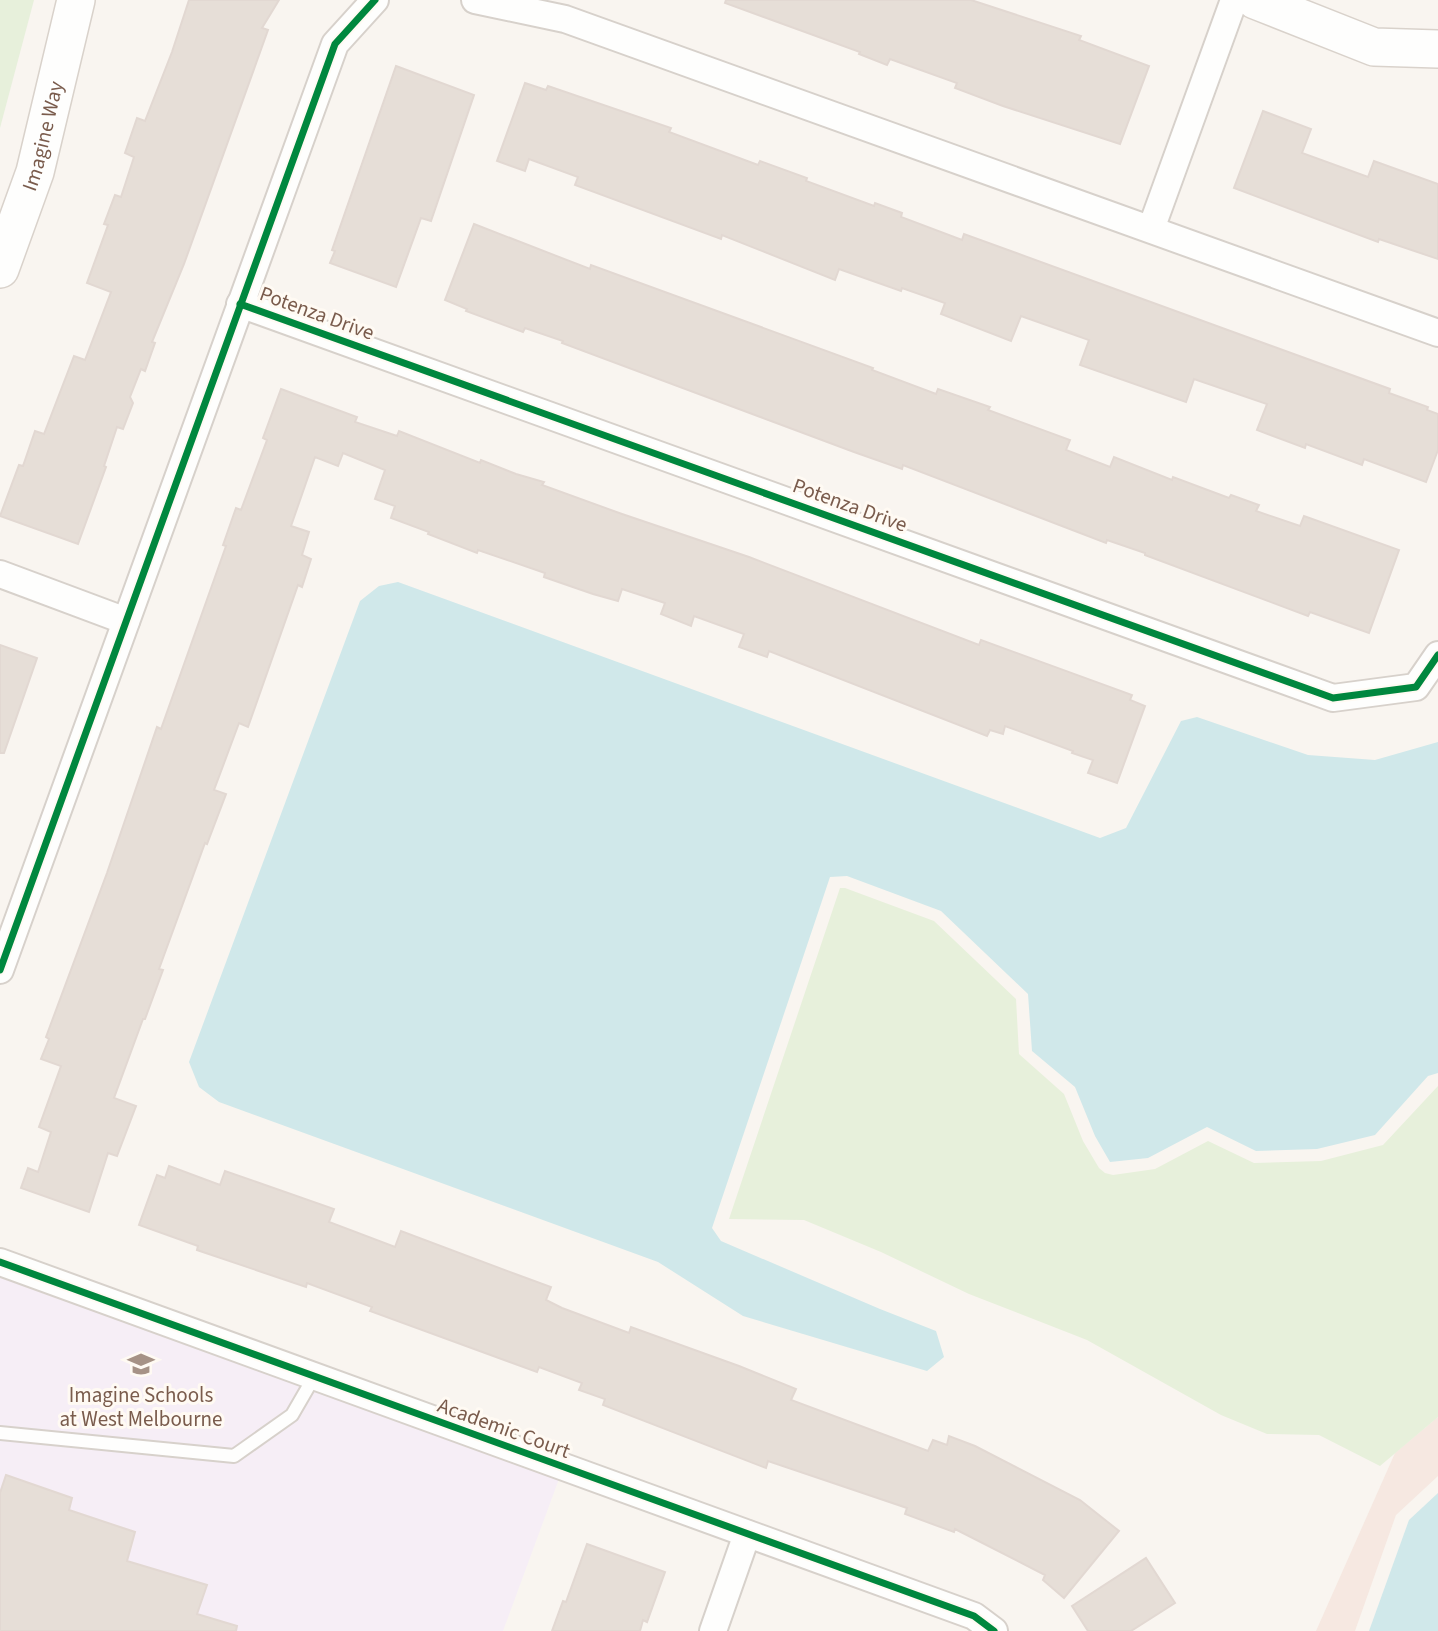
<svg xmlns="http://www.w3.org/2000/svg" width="1438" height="1631" viewBox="0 0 1438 1631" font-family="'Source Sans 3',sans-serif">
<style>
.commercial{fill:#f6e8e1}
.education{fill:#f6eef6}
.green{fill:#e7f0db}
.water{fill:#d0e8ea}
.building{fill:#e6ded7;stroke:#e2d8d2;stroke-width:2}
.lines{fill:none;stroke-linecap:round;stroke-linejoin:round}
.lane-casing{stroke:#d7d1cb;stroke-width:16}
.street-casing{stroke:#d7d1cb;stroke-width:30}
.secondary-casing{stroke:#d9d2cb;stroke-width:40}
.lane{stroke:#fefefd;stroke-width:12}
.street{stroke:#fefefd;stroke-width:26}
.secondary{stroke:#fefefd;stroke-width:37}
.cycleway-casing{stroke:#fffaf3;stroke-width:11}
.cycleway{stroke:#00873e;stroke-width:7}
.labels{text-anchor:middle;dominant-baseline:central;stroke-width:6;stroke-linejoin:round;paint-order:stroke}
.street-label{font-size:21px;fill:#7a5c4d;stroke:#fffaf3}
.poi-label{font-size:21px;fill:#7a5c4d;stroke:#fffaf3}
</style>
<rect width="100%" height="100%" fill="#f9f5f0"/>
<path class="commercial" d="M 1438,1417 L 1438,1476 L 1396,1515 L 1355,1631 L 1316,1631 L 1395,1453 Z"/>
<path class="education" d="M 0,1260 L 563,1468 L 503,1631 L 0,1631 Z"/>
<g class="green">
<path d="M 0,0 L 34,0 L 0,128 Z"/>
<path d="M 840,888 L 845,888 L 934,921 L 1016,999 L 1019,1054 L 1064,1094 L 1083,1141 L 1099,1168 L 1105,1173 L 1113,1175 L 1155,1169 L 1208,1141 L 1254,1163 L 1321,1161 L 1383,1145 L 1438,1086 L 1438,1417 L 1380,1466 L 1319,1435 L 1267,1434 L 1221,1415 L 1087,1340 L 969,1294 L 881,1252 L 804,1220 L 729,1219 Z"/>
</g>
<g class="water">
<path d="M 398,582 L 1100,838 L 1126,828 L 1181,721 L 1197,717 L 1308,755 L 1375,760 L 1438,742 L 1438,1073 L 1428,1076 L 1375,1135 L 1317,1149 L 1256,1151 L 1207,1127 L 1148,1158 L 1110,1162 L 1095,1136 L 1075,1087 L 1032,1051 L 1028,994 L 941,911 L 847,876 L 830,877 L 712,1228 L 721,1241 L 880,1309 L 936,1331 L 944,1357 L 927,1371 L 743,1316 L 658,1262 L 219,1102 L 199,1087 L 189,1062 L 360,601 L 379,586 Z"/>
<path d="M 1438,1493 L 1438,1631 L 1369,1631 L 1409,1520 Z"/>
</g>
<g class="building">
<path d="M 189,0 L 279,0 L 262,28 L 268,30 L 184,264 L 152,342 L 155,343 L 145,371 L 141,369 L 130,397 L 133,403 L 123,429 L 117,427 L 104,466 L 106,467 L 78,544 L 0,516 L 19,465 L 23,466 L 35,431 L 44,434 L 74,356 L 85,360 L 111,292 L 87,283 L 108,225 L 104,224 L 115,195 L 121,197 L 134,157 L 125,153 L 137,118 L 145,121 L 172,52 Z"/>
<path d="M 726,0 L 971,0 L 1081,36 L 1079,40 L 1149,66 L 1120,144 L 1003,106 L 955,88 L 957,83 L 890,59 L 887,65 L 859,54 L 860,52 L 725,3 Z"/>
<path d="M 396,66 L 474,95 L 431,221 L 421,218 L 396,287 L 330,263 L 335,251 L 332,250 Z"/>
<path d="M 525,83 L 546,90 L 548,86 L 671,128 L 669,132 L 758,165 L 760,161 L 807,178 L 806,181 L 874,206 L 875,203 L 902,213 L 901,217 L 962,240 L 964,234 L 1390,389 L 1389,393 L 1428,407 L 1427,410 L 1438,414 L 1438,450 L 1426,482 L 1364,459 L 1362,465 L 1306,444 L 1305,448 L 1257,430 L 1267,404 L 1194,379 L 1186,402 L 1080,365 L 1089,340 L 1021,316 L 1011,341 L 941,314 L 945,303 L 902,288 L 901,291 L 839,269 L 835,280 L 722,235 L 721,239 L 575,185 L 578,177 L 529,159 L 525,171 L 497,161 Z"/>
<path d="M 1263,111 L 1311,129 L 1302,153 L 1368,177 L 1374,161 L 1438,184 L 1438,259 L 1379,239 L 1378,242 L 1234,188 Z"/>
<path d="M 474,224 L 590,269 L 591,265 L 873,368 L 872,370 L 936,394 L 938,389 L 990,407 L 988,410 L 1070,440 L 1066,450 L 1110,467 L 1114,457 L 1172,480 L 1173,477 L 1229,498 L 1231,495 L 1259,505 L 1256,511 L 1300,526 L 1304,516 L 1399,550 L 1369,633 L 1310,612 L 1308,616 L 1145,555 L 1145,553 L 1107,540 L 1106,543 L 1075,531 L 903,465 L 902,469 L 854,452 L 562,343 L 563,341 L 525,328 L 523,332 L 466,311 L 467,309 L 445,300 Z"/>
<path d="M 281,389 L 357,417 L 355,422 L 397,436 L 399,431 L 480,463 L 481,460 L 516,474 L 544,482 L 542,485 L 622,514 L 749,557 L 979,645 L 981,640 L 1132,695 L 1130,700 L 1145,706 L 1117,783 L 1088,773 L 1093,760 L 1072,753 L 1073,751 L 1005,726 L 1003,734 L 990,730 L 987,736 L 769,651 L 767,657 L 739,647 L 744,634 L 694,616 L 691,626 L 661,614 L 665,603 L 622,589 L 618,601 L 593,594 L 544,577 L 545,573 L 478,550 L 477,553 L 428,534 L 429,532 L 391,518 L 395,506 L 375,499 L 385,470 L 343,453 L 338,466 L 315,457 L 291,526 L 309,532 L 302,555 L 311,559 L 302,587 L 298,585 L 248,727 L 239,723 L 214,790 L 226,794 L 207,844 L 205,843 L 159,969 L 163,970 L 145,1019 L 143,1019 L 114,1098 L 136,1106 L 117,1156 L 108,1153 L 89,1212 L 21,1188 L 28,1168 L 38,1172 L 51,1132 L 39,1127 L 61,1066 L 41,1059 L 49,1039 L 46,1037 L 107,873 L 157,727 L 161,729 L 226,546 L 223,545 L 236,508 L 241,510 L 267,440 L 263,438 Z"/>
<path d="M 0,645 L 37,658 L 4,753 L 0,753 Z"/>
<path d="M 169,1166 L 220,1185 L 225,1171 L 334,1209 L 329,1222 L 395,1247 L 401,1231 L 518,1275 L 551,1287 L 546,1300 L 562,1308 L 629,1333 L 631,1327 L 739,1366 L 796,1389 L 791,1400 L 928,1451 L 933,1440 L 947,1445 L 949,1436 L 975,1446 L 1080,1500 L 1119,1531 L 1064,1598 L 1043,1580 L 1045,1575 L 955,1529 L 954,1532 L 905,1514 L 907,1508 L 768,1461 L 766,1468 L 603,1405 L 605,1399 L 579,1390 L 582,1383 L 539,1367 L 537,1372 L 370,1311 L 372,1307 L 307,1283 L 306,1287 L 197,1250 L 198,1246 L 139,1225 L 157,1175 L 165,1178 Z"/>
<path d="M 6,1475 L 72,1498 L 69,1510 L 135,1532 L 127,1561 L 207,1585 L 197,1614 L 237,1626 L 236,1631 L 0,1631 L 0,1493 Z"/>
<path d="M 587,1544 L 665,1572 L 647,1622 L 643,1620 L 640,1631 L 552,1631 L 563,1601 L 566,1602 Z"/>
<path d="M 1146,1558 L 1175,1603 L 1131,1631 L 1088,1631 L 1072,1606 Z"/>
</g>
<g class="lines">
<g class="lane-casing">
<path id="lane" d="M 0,1433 L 234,1456 L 292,1415 L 314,1377"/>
</g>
<g class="street-casing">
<g id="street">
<path d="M 475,0 L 565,19 L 1438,333"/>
<path d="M 1151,229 L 1234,0"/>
<path d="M 240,304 L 1333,698 L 1416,687 L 1438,655"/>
<path d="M 0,574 L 126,621"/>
<path d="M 0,970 L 335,44 L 375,0"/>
<path d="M 0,1262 L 974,1616 L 994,1631"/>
<path d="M 713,1631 L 747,1534"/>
</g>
</g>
<g class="secondary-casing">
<g id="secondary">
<path d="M 1255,0 L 1374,47 L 1438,49"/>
<path id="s1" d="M 0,269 L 35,172 L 76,0"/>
</g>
</g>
<use href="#lane" class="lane"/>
<use href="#street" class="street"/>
<use href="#secondary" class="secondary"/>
<g class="cycleway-casing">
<g id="cycleway">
<path d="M 240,304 L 1333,698 L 1416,687 L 1438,655"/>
<path d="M 0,970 L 335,44 L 375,0"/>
<path d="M 0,1262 L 974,1616 L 994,1631"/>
</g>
</g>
<use href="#cycleway" class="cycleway"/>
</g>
<defs>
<g id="school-bare" transform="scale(2.1)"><path d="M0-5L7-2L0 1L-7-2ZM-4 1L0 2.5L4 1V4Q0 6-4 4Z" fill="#a69286" stroke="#fffaf3" stroke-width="2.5" paint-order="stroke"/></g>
</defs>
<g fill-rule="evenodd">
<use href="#school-bare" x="141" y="1364"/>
</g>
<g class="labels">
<g class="street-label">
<text stroke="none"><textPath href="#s1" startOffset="140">Imagine Way</textPath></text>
<text transform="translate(317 313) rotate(20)">Potenza Drive</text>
<text transform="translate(850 505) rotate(20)">Potenza Drive</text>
<text transform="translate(504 1428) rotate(20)">Academic Court</text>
</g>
<g class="poi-label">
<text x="141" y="1395">Imagine Schools<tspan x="141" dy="24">at West Melbourne</tspan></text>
</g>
</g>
</svg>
